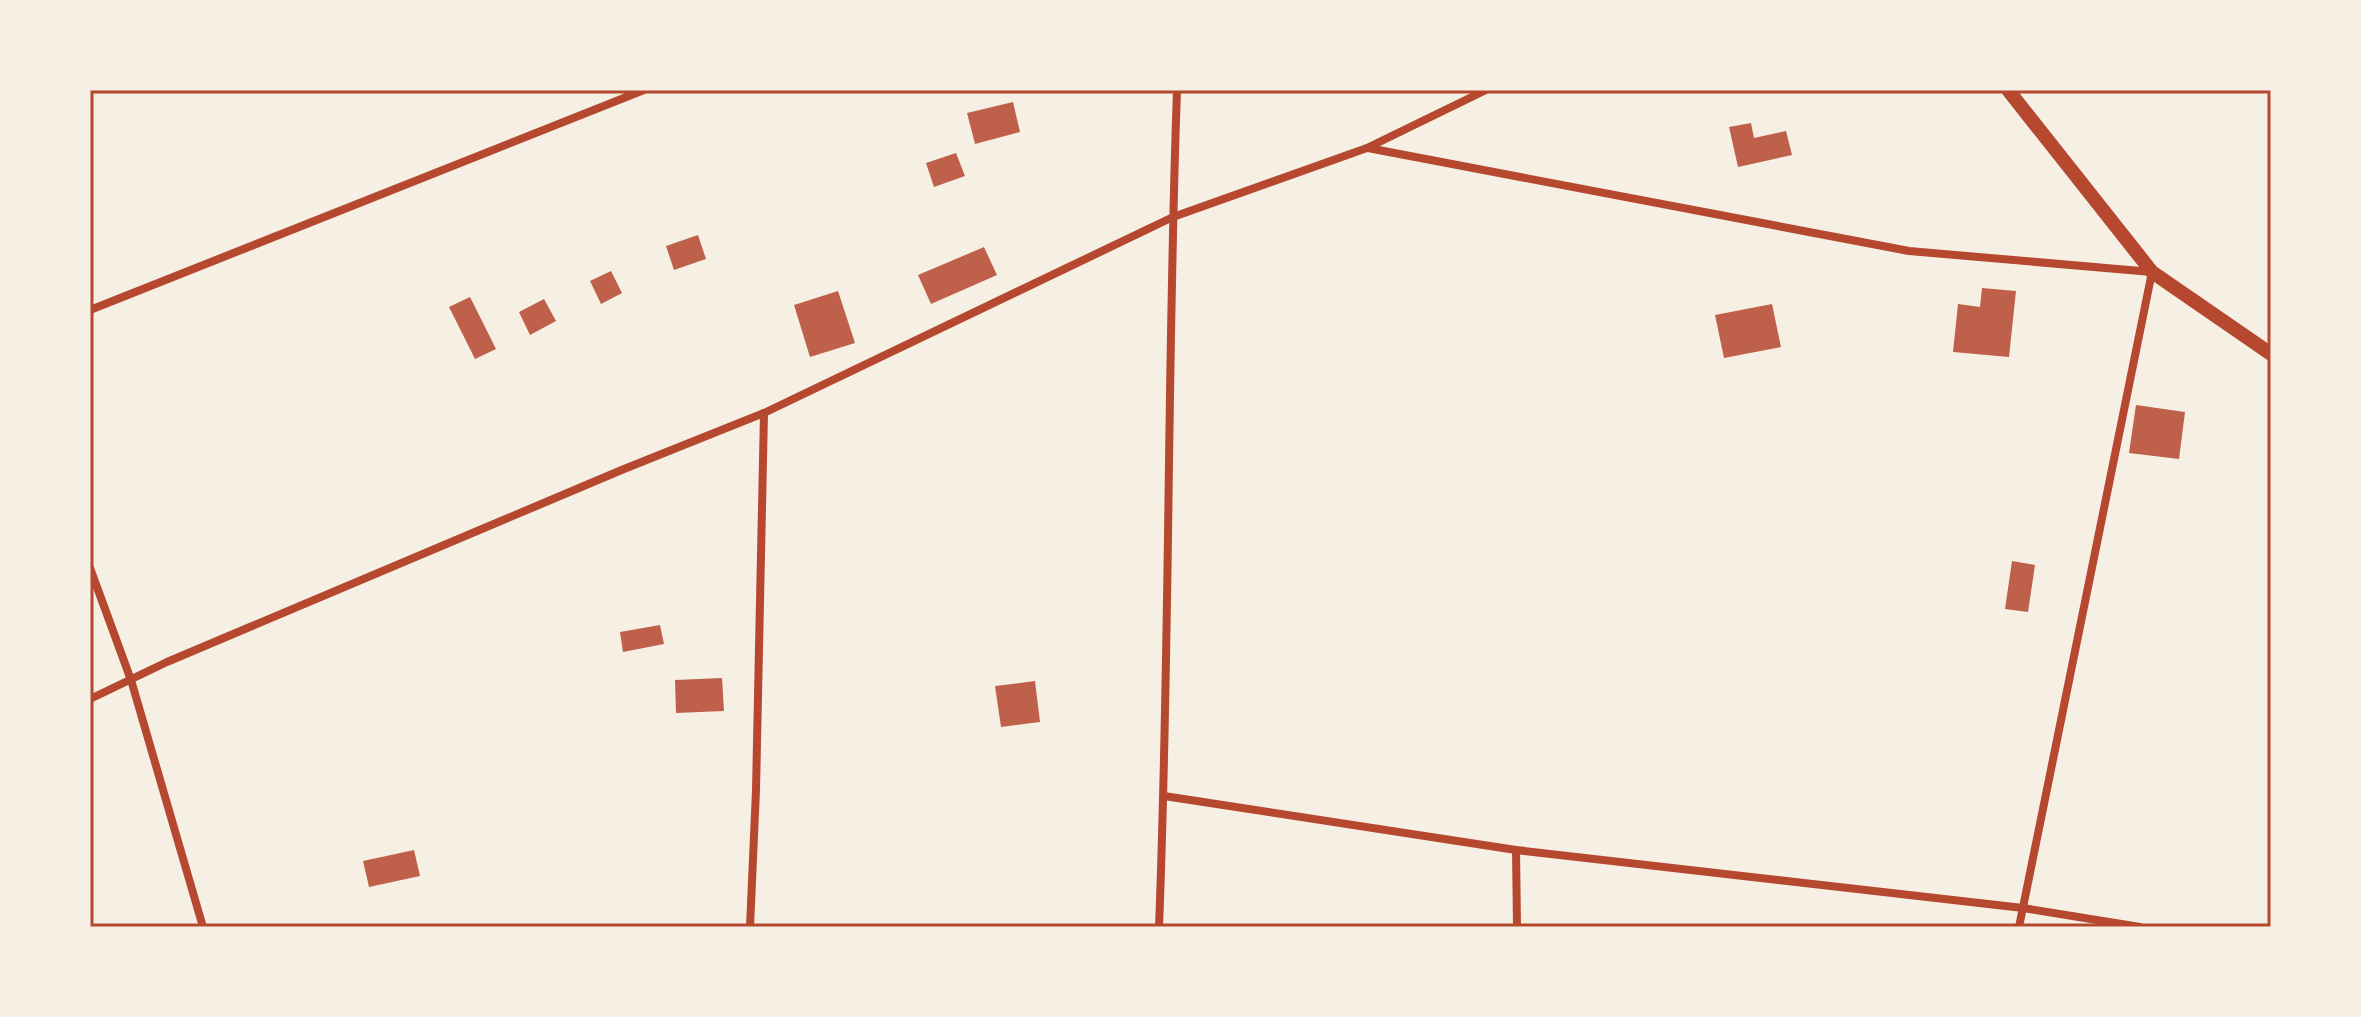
<svg xmlns="http://www.w3.org/2000/svg" width="2361" height="1017" viewBox="0 0 2361 1017" font-family="'IBM Plex Sans',sans-serif">
<style>
.building{fill:#bf614a}
.lines{fill:none;stroke-linecap:round;stroke-linejoin:round}
.minor{stroke:#b5482f;stroke-width:8}
.tertiary{stroke:#b5482f;stroke-width:14}
.neatline{fill:none;stroke:#b5482f;stroke-width:3}
</style>
<rect width="100%" height="100%" fill="#f6efe4"/>
<g class="building">
<path d="M 1013,102 L 1020,132 L 975,144 L 967,113 Z"/>
<path d="M 1751,123 L 1754,138 L 1786,131 L 1792,155 L 1738,167 L 1729,127 Z"/>
<path d="M 956,153 L 965,176 L 934,187 L 926,163 Z"/>
<path d="M 698,235 L 706,259 L 674,270 L 666,246 Z"/>
<path d="M 984,247 L 997,275 L 931,304 L 918,275 Z"/>
<path d="M 611,271 L 622,293 L 601,304 L 590,281 Z"/>
<path d="M 1982,288 L 2016,291 L 2009,357 L 1953,352 L 1958,304 L 1980,307 Z"/>
<path d="M 838,291 L 855,343 L 810,357 L 794,305 Z"/>
<path d="M 470,297 L 496,349 L 475,359 L 449,307 Z"/>
<path d="M 544,299 L 556,321 L 530,335 L 519,312 Z"/>
<path d="M 1772,304 L 1781,347 L 1724,358 L 1715,315 Z"/>
<path d="M 2136,405 L 2185,412 L 2179,459 L 2129,453 Z"/>
<path d="M 2012,561 L 2035,565 L 2028,612 L 2005,609 Z"/>
<path d="M 660,625 L 664,644 L 623,652 L 620,632 Z"/>
<path d="M 722,678 L 724,711 L 676,713 L 675,680 Z"/>
<path d="M 1035,681 L 1040,722 L 1001,727 L 995,686 Z"/>
<path d="M 414,850 L 420,876 L 369,887 L 363,861 Z"/>
</g>
<g class="lines">
<g class="minor">
<path d="M 1368,148 L 1909,251 L 2152,272 L 2019,927"/>
<path d="M 90,310 L 644,90"/>
<path d="M 90,568 L 131,680 L 203,927"/>
<path d="M 90,699 L 167,662 L 624,469 L 764,413 L 1173,217 L 1367,148 L 1486,90"/>
<path d="M 1164,796 L 1516,850 L 2023,908 L 2140,927"/>
<path d="M 1516,850 L 1517,927"/>
<path d="M 750,927 L 756,790 L 764,413"/>
<path d="M 1159,927 C 1170,648 1167,369 1177,90"/>
</g>
<path class="tertiary" d="M 2008,90 L 2152,272 L 2271,354"/>
</g>
<rect width="2361" height="1017" fill="none" stroke="#f6efe4" stroke-width="184"/>
<rect x="92" y="92" width="2177" height="833" class="neatline"/>
</svg>
